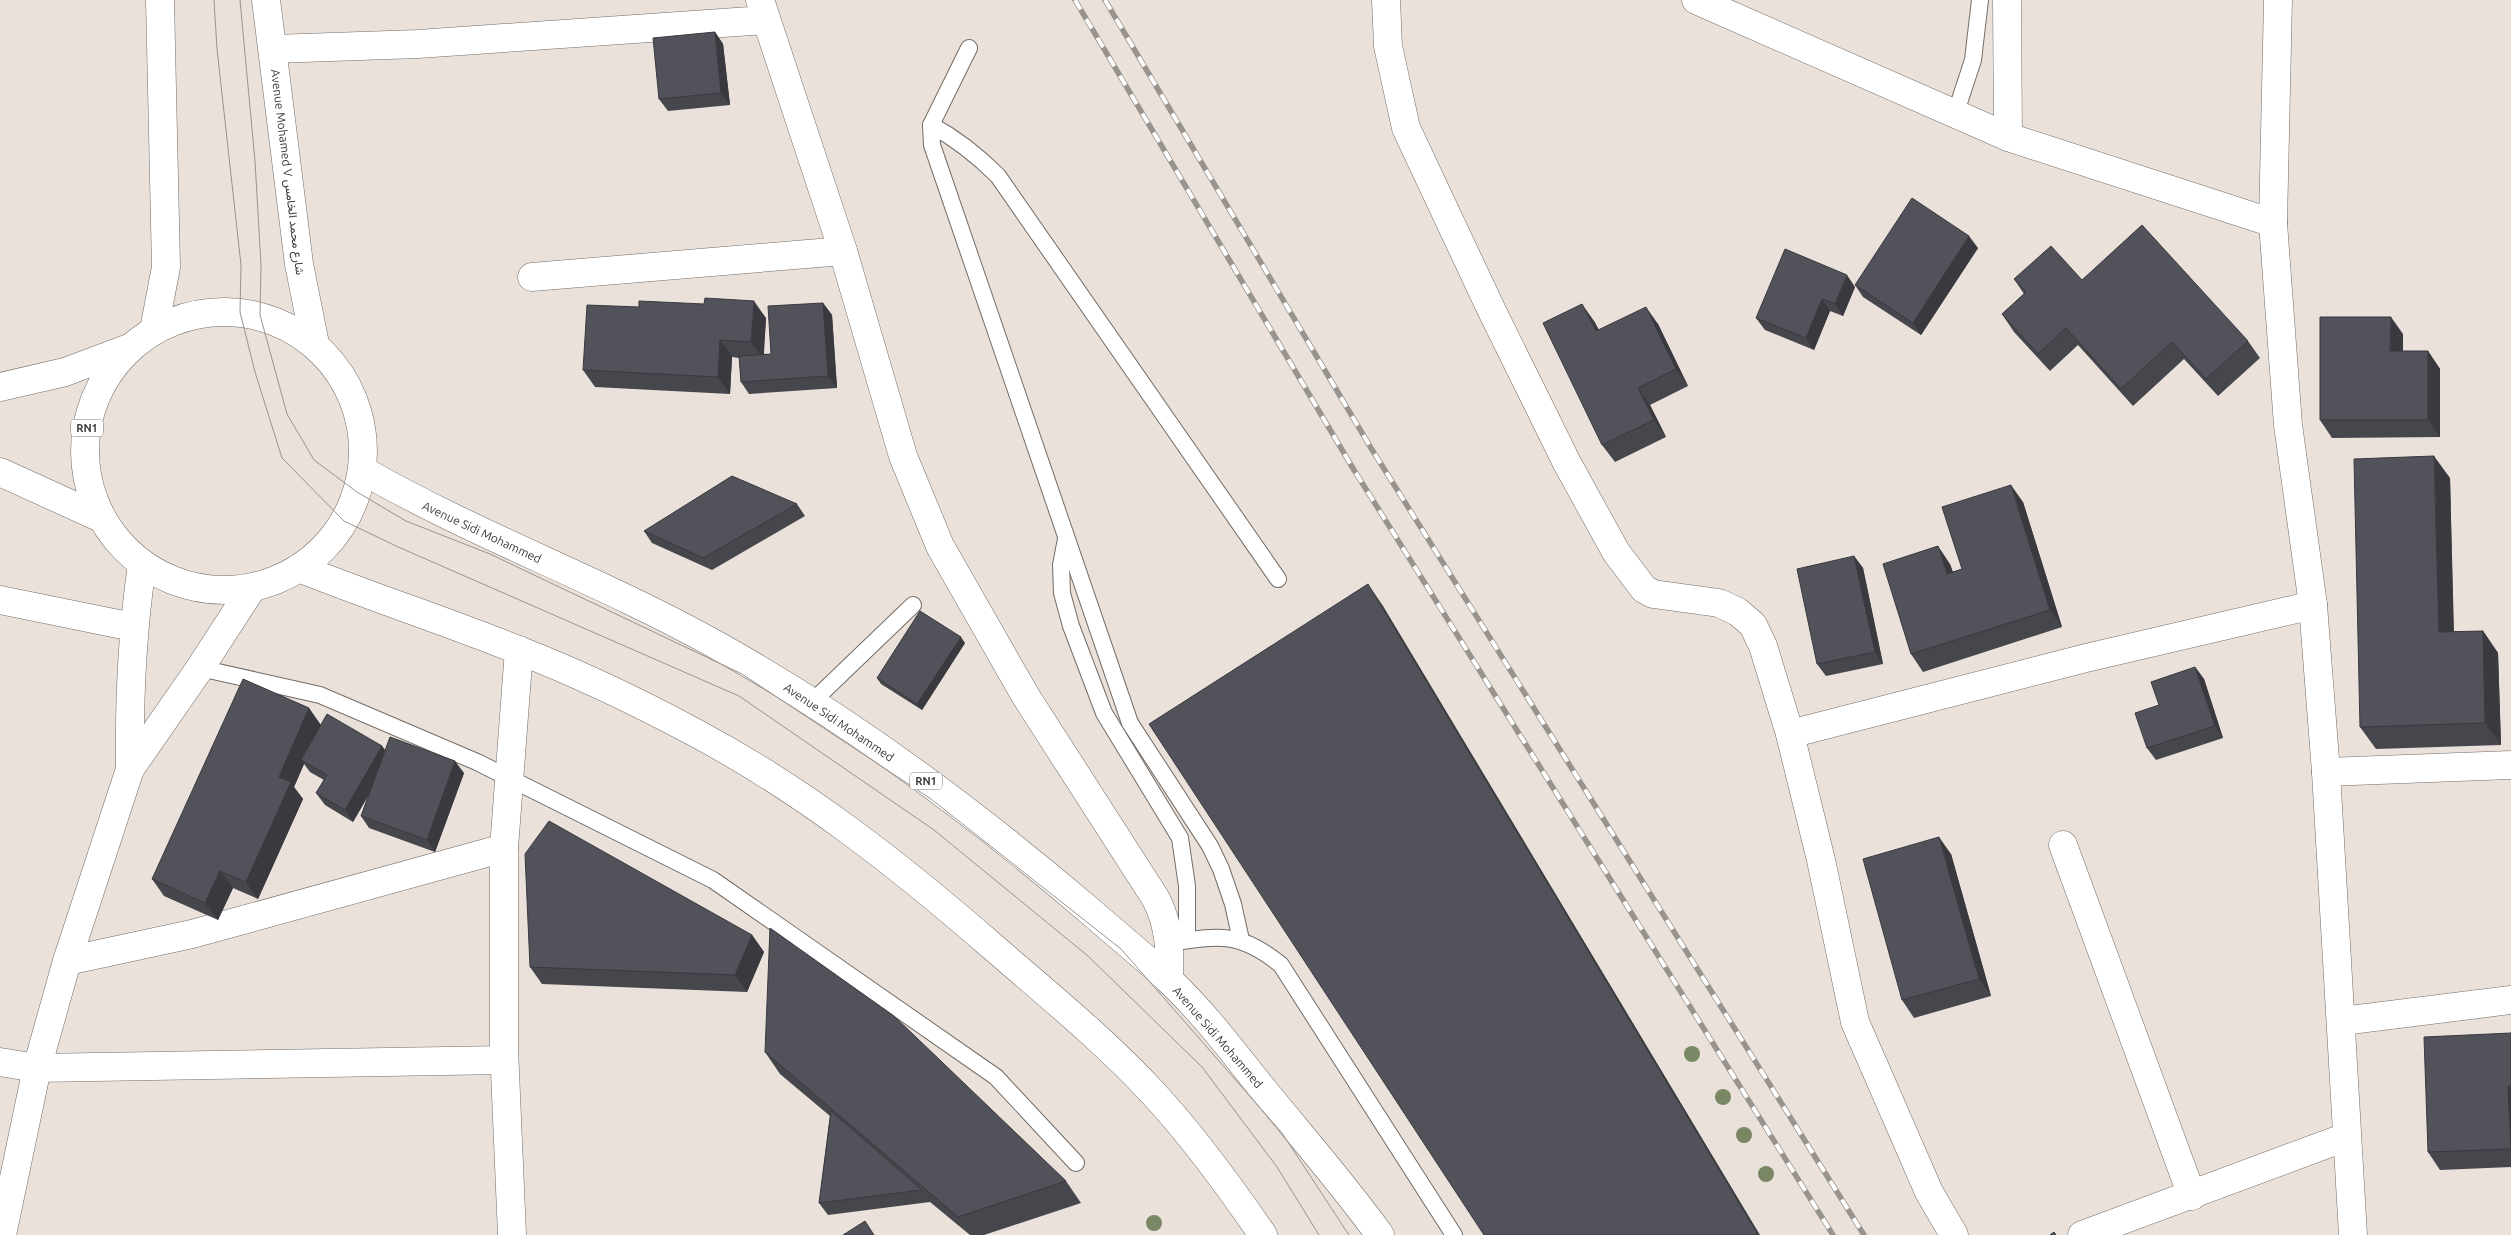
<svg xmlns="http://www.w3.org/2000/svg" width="2511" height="1235" viewBox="0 0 2511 1235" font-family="Ubuntu,Vazirmatn,sans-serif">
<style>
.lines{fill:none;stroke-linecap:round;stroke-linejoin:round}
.lane-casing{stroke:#746c66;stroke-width:18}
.street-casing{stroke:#746c66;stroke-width:29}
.secondary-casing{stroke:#746c66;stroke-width:29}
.primary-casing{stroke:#746c66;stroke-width:29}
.lane{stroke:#fff;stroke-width:16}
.street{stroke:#fff;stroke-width:28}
.secondary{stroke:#fff;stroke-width:28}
.primary{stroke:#fff;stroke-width:28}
.tram{stroke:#99938e;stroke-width:1}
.rail-casing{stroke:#99938e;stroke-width:5.5}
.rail{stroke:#fff;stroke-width:4;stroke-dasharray:11;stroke-linecap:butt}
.tree{fill:#798765}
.wall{fill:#46474d}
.shaded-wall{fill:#39393f}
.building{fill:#51525a;stroke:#39393f}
.labels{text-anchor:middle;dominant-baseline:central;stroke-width:5;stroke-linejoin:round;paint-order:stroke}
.shield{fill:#fff;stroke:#767472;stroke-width:1}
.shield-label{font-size:11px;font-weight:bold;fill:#3c3936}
.street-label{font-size:12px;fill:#3c3936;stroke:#fff}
</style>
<rect width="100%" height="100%" fill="#eae1da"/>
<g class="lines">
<g class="lane-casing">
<g id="lane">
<path d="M 969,48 L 931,125 L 932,145 L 1130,723 L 1210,846 L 1221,869 L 1233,904 L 1241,940"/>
<path d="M 1955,115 L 1973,60 L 1980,0"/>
<path d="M 931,125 C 957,139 977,155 998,176 L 1278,579"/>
<path d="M 1066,539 L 1061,565 L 1062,593 L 1071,626 L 1104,713 L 1180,838 L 1187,886 L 1187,940"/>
<path d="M 200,668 L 320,695 L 477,762 L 713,880 L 996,1077 L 1076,1163"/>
<path d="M 812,702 L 913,605"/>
<path d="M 1170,943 C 1220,935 1241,932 1281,965 L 1454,1235"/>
</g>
</g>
<g class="street-casing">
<g id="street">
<path d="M 760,0 L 843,251 L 903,456 L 940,546 L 1025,695 L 1156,899 C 1170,927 1170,950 1169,980"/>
<path d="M 1386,0 L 1388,46 L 1406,128 L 1491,309 L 1567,463 L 1616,552 L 1644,589 L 1653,594 L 1719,603 L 1738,612 L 1753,625 L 1763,646 L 1790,734 L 1821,860 L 1855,1022 L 1929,1192 L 1954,1235"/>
<path d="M 1696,0 L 2008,137 L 2273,223"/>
<path d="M 2007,0 L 2008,137"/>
<path d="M 273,49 L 418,44 L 766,20"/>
<path d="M 532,277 L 843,251"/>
<path d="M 0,600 L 133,627"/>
<path d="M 1790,734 L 2086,658 L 2313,605"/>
<path d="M 2326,772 L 2511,765"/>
<path d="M 2063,845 L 2192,1196"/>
<path d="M 504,848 L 504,1048 L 512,1235"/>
<path d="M 67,961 L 192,934 L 504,848 L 519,650"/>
<path d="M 2342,1021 L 2511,1000"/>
<path d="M 0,1062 L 37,1068 L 504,1060"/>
<path d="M 2082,1235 L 2346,1137"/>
</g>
</g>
<g class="secondary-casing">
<g id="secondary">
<path d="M 2278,0 L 2273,223 L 2288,425 L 2313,605 L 2326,772 L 2353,1235"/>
<path d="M 130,769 C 129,700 132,633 142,565"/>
<path d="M 2,1235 L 37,1068 L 67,961 L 130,769 L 200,668 L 252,588"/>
</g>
</g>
<g class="primary-casing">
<g id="primary">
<path d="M 266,0 L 299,264 L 315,344"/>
<circle cx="224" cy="451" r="139"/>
<path d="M 154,330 L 166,267 L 160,0"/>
<path d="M 0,387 L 65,372 L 129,348"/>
<path d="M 362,470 C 475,535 597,579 711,642 C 847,717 973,811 1091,912 C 1117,935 1144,956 1169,980 C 1204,1013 1233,1052 1262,1088 C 1302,1137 1343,1184 1380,1235"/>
<path d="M 0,472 L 101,518"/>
<path d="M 299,568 C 371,597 446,621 518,650 C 577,673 636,701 692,731 C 802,789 900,866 993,947 C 1047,994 1104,1040 1153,1093 C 1192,1135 1230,1187 1263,1235"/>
</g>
</g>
<use href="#lane" class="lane"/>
<use href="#street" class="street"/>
<use href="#secondary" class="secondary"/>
<use href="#primary" class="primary"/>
<g class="tram">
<path d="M 214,0 L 217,49 L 241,265 L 240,312 L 255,372 L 282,458 L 344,521 L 396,546 L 739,696 L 934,830 L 1088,956 L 1202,1067 L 1277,1167 L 1319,1235"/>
<path d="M 240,0 L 255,161 L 261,265 L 260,315 L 287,414 L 314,460 L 357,492 L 406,521 L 490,554 L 742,674 L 931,799 L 1121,949 L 1282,1133 L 1349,1235"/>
</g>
<g class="rail-casing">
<g id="rail">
<path d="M 1075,0 L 1354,470 L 1833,1235"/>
<path d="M 1105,0 L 1371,448 L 1864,1235"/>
</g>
</g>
<use href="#rail" class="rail"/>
</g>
<g class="tree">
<circle cx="1692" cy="1054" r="8"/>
<circle cx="1723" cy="1097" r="8"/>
<circle cx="1744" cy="1135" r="8"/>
<circle cx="1766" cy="1174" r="8"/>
<circle cx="1154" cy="1223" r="8"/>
</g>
<g class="wall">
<path d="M 715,32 L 723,44 L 730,105 L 668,111 L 659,99 Z"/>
<path d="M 1978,248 L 1921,335 L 1863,297 L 1855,285 Z"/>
<path d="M 2014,279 L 2082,280 L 2248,341 L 2260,358 L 2218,396 L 2184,359 L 2133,406 L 2078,345 L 2050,371 L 2014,332 L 2002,314 L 2024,294 Z"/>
<path d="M 1855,287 L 1843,316 L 1830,311 L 1814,350 L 1765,330 L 1756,318 Z"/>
<path d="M 823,303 L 832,315 L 837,388 L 749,394 L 741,382 L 739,358 L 732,357 L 730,394 L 595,387 L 583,370 L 766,318 L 764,354 L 771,354 Z"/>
<path d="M 1594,321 L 1599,330 L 1658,324 L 1688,386 L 1650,405 L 1666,437 L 1615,462 L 1602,445 Z"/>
<path d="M 2403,334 L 2403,351 L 2428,351 L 2440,369 L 2440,437 L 2332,438 L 2320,420 Z"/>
<path d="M 2450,478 L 2454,632 L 2483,631 L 2498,653 L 2501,745 L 2376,749 L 2360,727 Z"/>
<path d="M 2023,502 L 2062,627 L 1923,672 L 1911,654 L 1950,564 L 1953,572 L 1962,569 Z"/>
<path d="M 797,504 L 805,516 L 712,570 L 652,543 L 644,531 Z"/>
<path d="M 1854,556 L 1863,568 L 1883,664 L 1826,676 L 1817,664 Z"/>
<path d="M 965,643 L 922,710 L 881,684 L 877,678 Z"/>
<path d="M 2195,667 L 2204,679 L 2223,738 L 2156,760 L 2147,748 L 2159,705 Z"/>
<path d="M 309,708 L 321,725 L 382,746 L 385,750 L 464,773 L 435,852 L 369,828 L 361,816 L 368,796 L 353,822 L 325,805 L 316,793 L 324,780 L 310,772 L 304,764 L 294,787 L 303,799 L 258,899 L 233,888 L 218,920 L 164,896 L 152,879 Z"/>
<path d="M 1951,854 L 1991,996 L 1914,1018 L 1902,1000 Z"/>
<path d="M 752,935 L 764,952 L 747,992 L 542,984 L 530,967 Z"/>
<path d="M 2511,1033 L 2511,1167 L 2440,1170 L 2428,1152 Z"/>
<path d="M 765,1052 L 1066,1181 L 1081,1203 L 984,1235 L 970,1235 L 930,1202 L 828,1215 L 819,1203 L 830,1116 L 780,1074 Z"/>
</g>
<g class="shaded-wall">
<path d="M 715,32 L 723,44 L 730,105 L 721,93 Z"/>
<path d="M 1969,236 L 1978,248 L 1921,335 L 1913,323 Z"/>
<path d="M 1847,275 L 1855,287 L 1843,316 L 1835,304 Z"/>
<path d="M 1822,299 L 1830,311 L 1814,350 L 1806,338 Z"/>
<path d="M 754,301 L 766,318 L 763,359 L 751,342 Z"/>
<path d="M 823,303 L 832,315 L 837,388 L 828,376 Z"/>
<path d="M 1582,304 L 1594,321 L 1608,348 L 1596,331 Z"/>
<path d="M 1646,307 L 1658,324 L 1688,386 L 1676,369 Z"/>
<path d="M 2391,317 L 2403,334 L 2403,369 L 2390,351 Z"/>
<path d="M 720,340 L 732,357 L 730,394 L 718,377 Z"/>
<path d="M 2428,351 L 2440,369 L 2440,437 L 2428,420 Z"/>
<path d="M 1638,388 L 1650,405 L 1666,437 L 1654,420 Z"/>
<path d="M 2434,456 L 2450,478 L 2454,654 L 2439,632 Z"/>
<path d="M 2011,485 L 2023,502 L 2062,627 L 2050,610 Z"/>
<path d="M 1938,546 L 1950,564 L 1959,592 L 1947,574 Z"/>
<path d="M 1854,556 L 1863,568 L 1883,664 L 1875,652 Z"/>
<path d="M 1368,584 L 1383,606 L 1760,1235 L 1758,1235 Z"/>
<path d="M 2483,631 L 2498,653 L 2501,745 L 2485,723 Z"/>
<path d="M 961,637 L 965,643 L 922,710 L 917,704 Z"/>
<path d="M 2195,667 L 2204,679 L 2223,738 L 2215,726 Z"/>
<path d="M 309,708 L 321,726 L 301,760 L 304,764 L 294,787 L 303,799 L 258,899 L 246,882 L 279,777 Z"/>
<path d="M 382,746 L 390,758 L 353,822 L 345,810 Z"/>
<path d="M 455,761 L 464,773 L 435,852 L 427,840 Z"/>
<path d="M 1939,837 L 1951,854 L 1991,996 L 1979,979 Z"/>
<path d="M 220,871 L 233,888 L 218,920 L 205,903 Z"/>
<path d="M 752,935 L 764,952 L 747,992 L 735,975 Z"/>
<path d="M 2508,1086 L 2511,1089 L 2511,1150 L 2511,1149 Z"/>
</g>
<g class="building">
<path d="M 715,32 L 721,93 L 659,99 L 653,38 Z"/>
<path d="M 1912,198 L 1969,236 L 1913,323 L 1855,285 Z"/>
<path d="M 2142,225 L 2248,341 L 2206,379 L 2172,342 L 2121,389 L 2066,328 L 2038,354 L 2002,314 L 2026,292 L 2014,279 L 2051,246 L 2082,280 Z"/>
<path d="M 1785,249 L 1847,275 L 1835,304 L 1822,299 L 1806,338 L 1756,318 Z"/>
<path d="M 705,298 L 754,301 L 751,342 L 720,340 L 718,377 L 583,370 L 587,305 L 639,307 L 639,301 L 704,304 Z"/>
<path d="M 823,303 L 828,376 L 741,382 L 739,356 L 771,354 L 768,306 Z"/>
<path d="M 1582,304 L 1596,331 L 1646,307 L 1676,369 L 1638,388 L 1654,420 L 1602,445 L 1543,323 Z"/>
<path d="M 2320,317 L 2391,317 L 2390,351 L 2428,351 L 2428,420 L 2320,420 Z"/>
<path d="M 2434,456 L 2439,632 L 2483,631 L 2485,723 L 2360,727 L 2354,459 Z"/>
<path d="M 732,476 L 797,504 L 703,558 L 644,531 Z"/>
<path d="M 2011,485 L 2050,610 L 1911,654 L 1883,564 L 1938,546 L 1947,574 L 1962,569 L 1942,507 Z"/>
<path d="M 1854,556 L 1875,652 L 1817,664 L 1797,569 Z"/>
<path d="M 1368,584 L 1758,1235 L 1484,1235 L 1149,724 Z"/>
<path d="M 920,611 L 961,637 L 917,704 L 877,678 Z"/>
<path d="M 2195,667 L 2215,726 L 2147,748 L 2135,713 L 2159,705 L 2151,682 Z"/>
<path d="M 243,679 L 309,708 L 279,777 L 291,782 L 246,882 L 220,871 L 205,903 L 152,879 Z"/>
<path d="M 327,714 L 382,746 L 345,810 L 316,793 L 327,775 L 301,760 Z"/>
<path d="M 390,737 L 455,761 L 427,840 L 361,816 Z"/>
<path d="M 549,821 L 752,935 L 735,975 L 530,967 L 525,854 Z"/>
<path d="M 1939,837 L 1979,979 L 1902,1000 L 1863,859 Z"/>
<path d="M 770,928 L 894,1016 L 1066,1181 L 958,1217 L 765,1052 Z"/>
<path d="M 2511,1033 L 2511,1086 L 2508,1086 L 2511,1149 L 2428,1152 L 2424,1037 Z"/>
<path d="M 831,1111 L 860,1136 L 922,1190 L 819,1203 Z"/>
<path d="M 865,1221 L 874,1235 L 843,1235 Z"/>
<path d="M 2054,1232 L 2056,1235 L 2050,1235 Z"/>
</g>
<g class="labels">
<g class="shield">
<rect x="71" y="419.5" width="32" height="17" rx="4"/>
<rect x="910" y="772.5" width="32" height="17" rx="4"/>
</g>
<g class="shield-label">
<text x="87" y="428">RN1</text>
<text x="926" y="781">RN1</text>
</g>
<g class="street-label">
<text transform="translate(288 172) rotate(83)">Avenue Mohamed V شارع محمد الخامس</text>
<text transform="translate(482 532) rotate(25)">Avenue Sidi Mohammed</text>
<text transform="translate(839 722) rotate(34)">Avenue Sidi Mohammed</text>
<text transform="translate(1218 1037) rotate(49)">Avenue Sidi Mohammed</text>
</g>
</g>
</svg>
